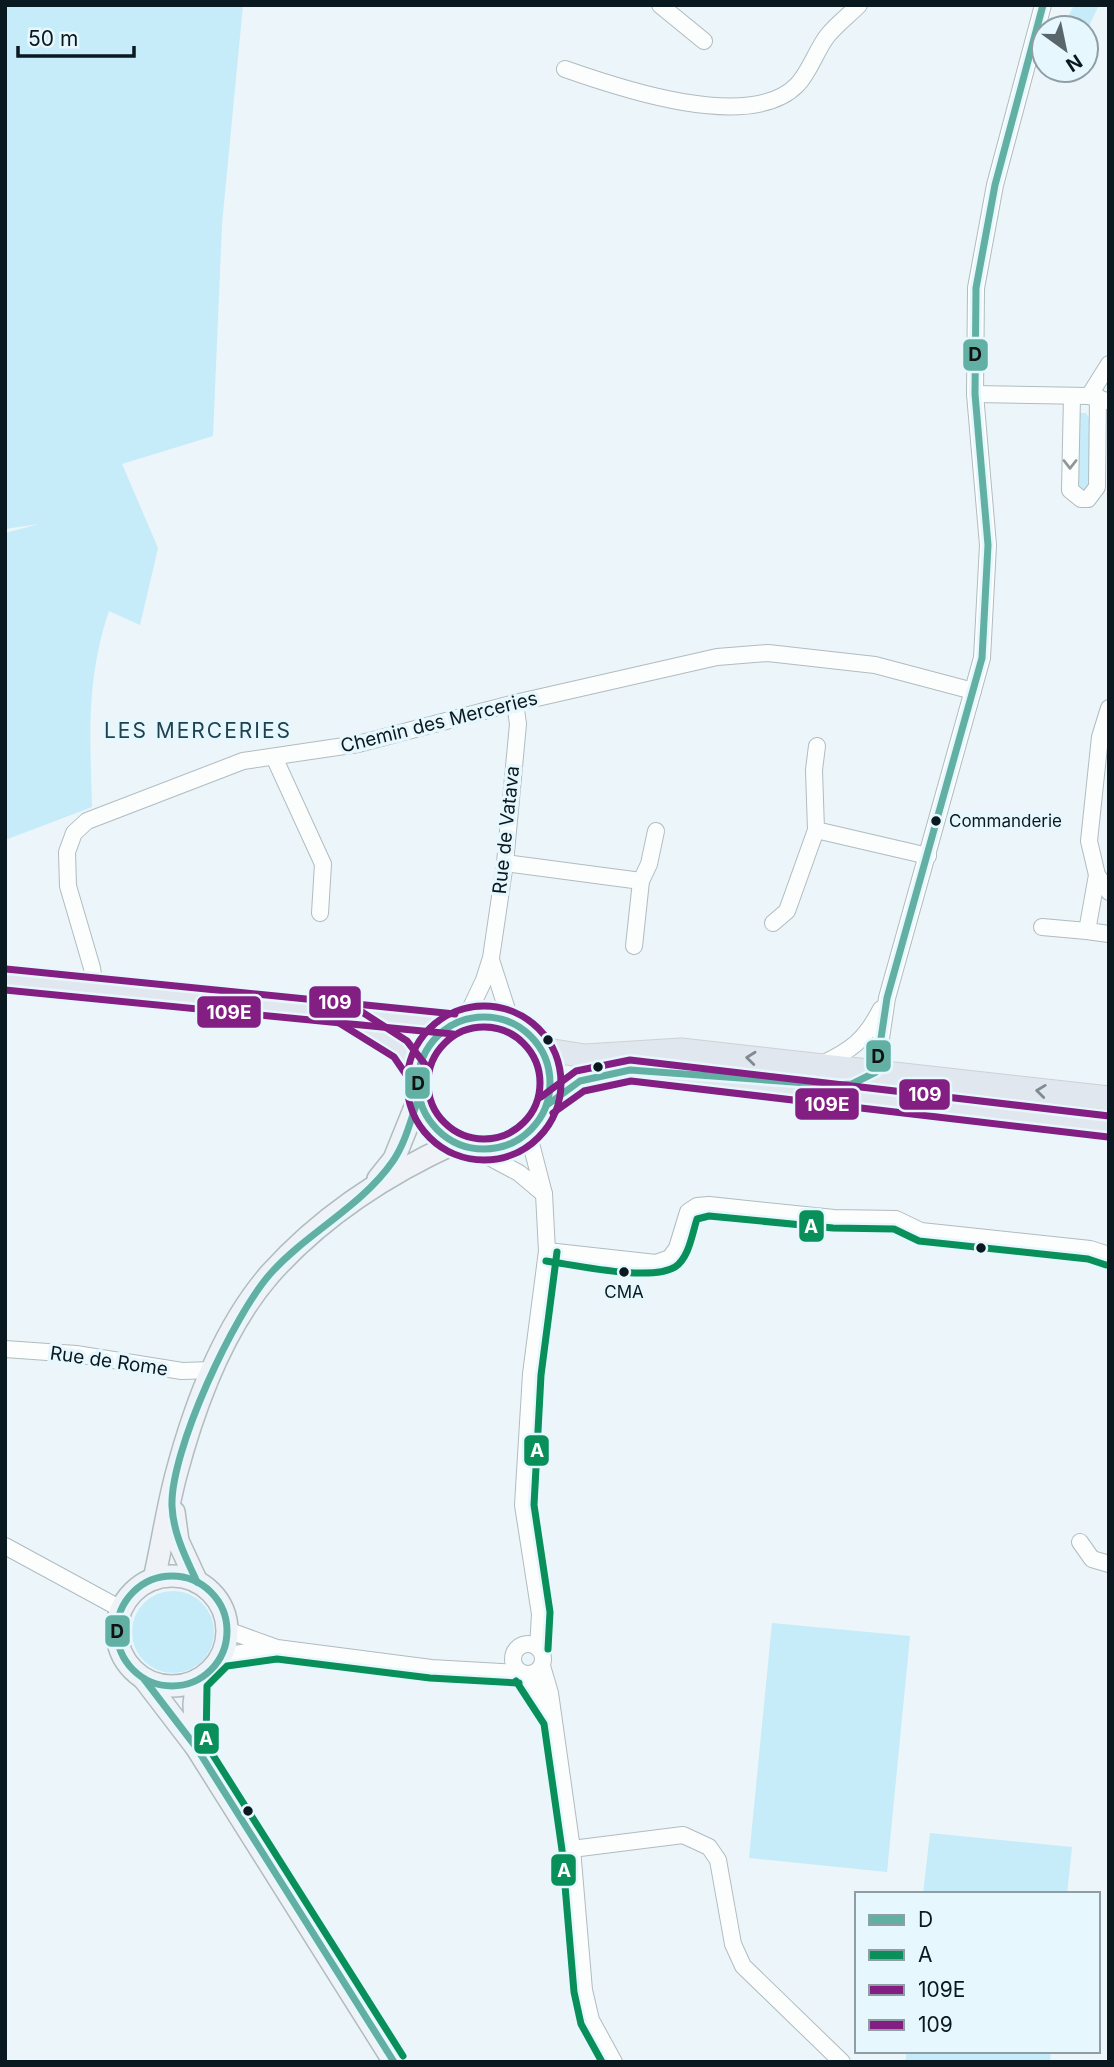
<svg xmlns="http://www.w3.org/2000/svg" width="1114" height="2067" viewBox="0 0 1114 2067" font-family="Inter,sans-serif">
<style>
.green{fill:#c6ebf9}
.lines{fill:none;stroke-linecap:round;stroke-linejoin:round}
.street-casing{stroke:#b0bcc0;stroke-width:18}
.secondary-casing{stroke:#b0bcc0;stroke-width:24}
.primary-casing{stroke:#ccd2d4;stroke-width:25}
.street{stroke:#fcfefe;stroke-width:16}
.secondary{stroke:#eff2f6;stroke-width:21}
.primary{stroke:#e1e7ee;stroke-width:23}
.bus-1-casing{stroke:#e7f7fe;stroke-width:12}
.bus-2-casing{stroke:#e7f7fe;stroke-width:12}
.bus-3-casing{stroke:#e7f7fe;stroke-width:12}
.bus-4-casing{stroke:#e7f7fe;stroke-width:12}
.bus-1{stroke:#62b0a3;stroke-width:7}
.bus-2{stroke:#098f5a;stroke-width:7}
.bus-3{stroke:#831f82;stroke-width:7}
.bus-4{stroke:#831f82;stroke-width:7}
.oneway{stroke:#8f979a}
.oneway2{stroke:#808a91}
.bus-dot{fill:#0a191f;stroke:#e7f7fe;stroke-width:2.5}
.labels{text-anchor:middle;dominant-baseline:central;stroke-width:7;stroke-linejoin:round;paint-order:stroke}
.bus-label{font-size:17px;fill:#0a191f;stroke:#e7f7fe;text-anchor:start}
.street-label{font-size:19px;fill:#0a191f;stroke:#e7f7fe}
.neighbourhood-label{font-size:21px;letter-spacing:2px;fill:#1e4350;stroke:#e7f7fe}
.line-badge{stroke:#e7f7fe;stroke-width:2.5}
.badge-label{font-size:19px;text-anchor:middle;font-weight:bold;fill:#fff}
.pale-badge-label{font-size:19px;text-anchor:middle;font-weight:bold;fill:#111}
</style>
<rect width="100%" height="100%" fill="#ecf5f9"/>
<g class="green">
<path d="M 5,5 L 243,5 L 222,224 L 213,436 L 122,464 L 158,548 L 140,625 L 109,611 C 86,678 90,738 92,807 L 5,840 L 5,533 L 39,524 L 5,529 Z"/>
<path d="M 1074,5 L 1099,5 L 1086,32 L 1086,28 L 1065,23 Z"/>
<path d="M 1081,413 L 1086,413 L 1091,421 L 1090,485 L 1085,493 L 1076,491 L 1077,416 Z"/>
<circle cx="173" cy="1632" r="41"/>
<path d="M 772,1623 L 910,1636 L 887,1872 L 749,1858 Z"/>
<path d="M 930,1833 L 1072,1847 L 1067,1894 L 923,1894 Z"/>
<path d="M 907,2051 L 1051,2051 L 1050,2062 L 905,2062 Z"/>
</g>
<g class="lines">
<g class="street-casing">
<g id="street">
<path d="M 660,5 L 704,41"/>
<path d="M 565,69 C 619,88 750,133 797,85 C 810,72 816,50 828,35 C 837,24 849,15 859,5"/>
<path d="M 975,394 L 1089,396 L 1107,401"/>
<path d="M 1072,396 L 1070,490 L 1081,499 L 1088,499 L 1097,487 L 1098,397"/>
<path d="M 1089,396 L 1109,364"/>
<path d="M 1109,708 L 1100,737 L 1089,841 L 1097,875 L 1109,892"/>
<path d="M 274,757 L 323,864 L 320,913"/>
<path d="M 816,830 L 928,856"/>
<path d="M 505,863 L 641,881"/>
<path d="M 1097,875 L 1087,931 L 1109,934"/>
<path d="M 773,923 L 787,911 L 816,830 L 814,770 L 817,746"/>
<path d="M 1042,927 L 1087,931"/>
<path d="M 634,946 L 641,881 L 649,864 L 656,831"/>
<path d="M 491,960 L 511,1022"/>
<path d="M 95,989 L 92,968 L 68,886 L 67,852 L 74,833 L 87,821 L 243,761 L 358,744 L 515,703 L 717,657 L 768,653 L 875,665 L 973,691"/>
<path d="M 465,1020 L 484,980 L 491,958 L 505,863 L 518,724 L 515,703"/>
<path d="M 820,1065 C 852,1050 865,1040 881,1009"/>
<path d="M 833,1085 L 852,1084 L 876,1072 L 887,998 L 982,658 L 988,545 L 975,394 L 976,288 L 995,185 L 1043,5"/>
<path d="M 528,1132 L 544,1194 L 547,1251 L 531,1374 L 523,1505 L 540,1614 L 538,1648"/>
<path d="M 474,1149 L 519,1173 L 544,1194"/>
<path d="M 547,1251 L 656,1263 L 670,1258 L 677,1248 L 688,1212 L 697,1206 L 709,1205 L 834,1218 L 896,1219 L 921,1231 L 1090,1249 L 1109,1255"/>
<path d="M 5,1349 L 76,1354 L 182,1371 L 213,1370"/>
<path d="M 1080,1542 L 1092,1559 L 1109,1564"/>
<path d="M 5,1546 L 121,1609"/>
<path d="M 227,1630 L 277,1648 L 431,1668 L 520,1673"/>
<circle cx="528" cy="1659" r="15"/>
<path d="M 221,1656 L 274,1648"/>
<path d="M 542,1666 L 550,1693 L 572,1849 L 584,1990 L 591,2020 L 614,2062"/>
<path d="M 525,1675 L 551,1715"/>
<path d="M 572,1849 L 683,1835 L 709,1847 L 718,1860 L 733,1944 L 743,1966 L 842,2062"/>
</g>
</g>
<g class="secondary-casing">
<g id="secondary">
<path d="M 378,1179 L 394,1159 L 419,1097"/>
<path d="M 174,1512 L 178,1541 L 197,1582"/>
<circle cx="172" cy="1631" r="55"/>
<path d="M 154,1579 C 162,1544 167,1509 176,1475 C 194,1407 223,1328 270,1274 C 320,1218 387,1174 455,1143"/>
<path d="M 144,1679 L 196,1747 L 394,2062"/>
<path d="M 196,1747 L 194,1704 L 197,1680"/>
</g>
</g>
<g class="primary-casing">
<g id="primary">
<path d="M 5,979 L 454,1024"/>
<path d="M 351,1015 L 401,1049 L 418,1073"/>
<circle cx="484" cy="1083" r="66"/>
<path d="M 541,1049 L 585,1056 L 681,1050 L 1109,1098"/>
<path d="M 547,1105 L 580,1081 L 630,1070 L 707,1077 L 1109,1127"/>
</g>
</g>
<use href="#street" class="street"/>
<use href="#secondary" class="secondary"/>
<use href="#primary" class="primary"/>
<g class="bus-1-casing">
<g id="bus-1">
<circle cx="484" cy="1083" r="66"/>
<path d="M 547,1105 L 580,1081 L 630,1070 L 835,1085 L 852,1084 L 876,1072 L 887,998 L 982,658 L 988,545 L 975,394 L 976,288 L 995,185 L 1043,5"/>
<circle cx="172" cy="1631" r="55"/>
<path d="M 197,1582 C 186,1558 173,1533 172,1506 C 170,1451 234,1314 271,1273 C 308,1232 361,1207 393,1161 C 406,1142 411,1118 419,1097"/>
<path d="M 144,1679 L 196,1747 L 394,2062"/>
</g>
</g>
<g class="bus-2-casing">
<g id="bus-2">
<path d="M 546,1261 C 575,1265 651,1282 675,1267 C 689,1258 692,1234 697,1219 L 709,1216 L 833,1228 L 894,1229 L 919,1241 L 1088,1259 L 1106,1265"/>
<path d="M 548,1649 L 550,1612 L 534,1505 L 541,1375 L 557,1252"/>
<path d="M 516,1681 L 544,1724 L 562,1850 L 574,1992 L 581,2024 L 602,2062"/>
<path d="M 403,2056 L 206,1744 L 207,1686 L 227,1666 L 277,1659 L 430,1678 L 519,1683"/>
</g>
</g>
<g class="bus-3-casing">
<g id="bus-3">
<path d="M 5,990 L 453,1034"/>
<circle cx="484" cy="1083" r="77"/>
<path d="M 336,1021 L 394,1057 L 409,1079"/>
<path d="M 553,1113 L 584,1091 L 631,1081 L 1108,1137"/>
</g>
</g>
<g class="bus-4-casing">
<g id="bus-4">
<path d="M 6,969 L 455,1014"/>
<path d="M 348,1003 L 407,1041 L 427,1067"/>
<circle cx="484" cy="1083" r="56"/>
<path d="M 541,1097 L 576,1071 L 630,1060 L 1109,1116"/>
</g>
</g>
<use href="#bus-1" class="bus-1"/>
<use href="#bus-2" class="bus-2"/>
<use href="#bus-3" class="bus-3"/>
<use href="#bus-4" class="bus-4"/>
</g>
<defs><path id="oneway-chevron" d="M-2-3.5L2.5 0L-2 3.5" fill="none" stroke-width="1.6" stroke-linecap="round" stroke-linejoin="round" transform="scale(1.75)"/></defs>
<use class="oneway" href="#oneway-chevron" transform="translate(1070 464) rotate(90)"/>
<g class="oneway2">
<use href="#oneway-chevron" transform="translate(751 1058) rotate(-174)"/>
<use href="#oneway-chevron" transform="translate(1041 1091) rotate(-173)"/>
</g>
<g class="bus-dot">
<circle cx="936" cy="821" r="6"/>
<circle cx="548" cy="1040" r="6"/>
<circle cx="598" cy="1067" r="6"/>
<circle cx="981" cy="1248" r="6"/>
<circle cx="624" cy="1272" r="6"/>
<circle cx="248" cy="1811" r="6"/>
</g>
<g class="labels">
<g class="bus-label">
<text x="949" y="821">Commanderie</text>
<text x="624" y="1292" text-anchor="middle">CMA</text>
</g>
<g class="street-label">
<text transform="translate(439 722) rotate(-14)">Chemin des Merceries</text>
<text transform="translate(506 830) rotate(-84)">Rue de Vatava</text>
<text transform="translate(109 1361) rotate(8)">Rue de Rome</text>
</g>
<g class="neighbourhood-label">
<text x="198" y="730">LES MERCERIES</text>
</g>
</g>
<g class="line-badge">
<rect x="962" y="338" width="27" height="34" rx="7" fill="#62b0a3"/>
<rect x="308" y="985" width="54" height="34" rx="7" fill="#831f82"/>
<rect x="196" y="995" width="66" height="34" rx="7" fill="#831f82"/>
<rect x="865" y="1039" width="27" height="34" rx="7" fill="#62b0a3"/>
<rect x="404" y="1066" width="27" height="34" rx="7" fill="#62b0a3"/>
<rect x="898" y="1078" width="53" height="33" rx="7" fill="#831f82"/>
<rect x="794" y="1087" width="66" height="34" rx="7" fill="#831f82"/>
<rect x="798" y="1209" width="27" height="34" rx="7" fill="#098f5a"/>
<rect x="523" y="1434" width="27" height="33" rx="7" fill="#098f5a"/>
<rect x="104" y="1614" width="27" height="34" rx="7" fill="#62b0a3"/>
<rect x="193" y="1722" width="27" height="33" rx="7" fill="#098f5a"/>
<rect x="550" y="1853" width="27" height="34" rx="7" fill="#098f5a"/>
</g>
<g class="badge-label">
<text x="335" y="1009">109</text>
<text x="229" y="1019">109E</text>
<text x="925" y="1101">109</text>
<text x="827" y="1111">109E</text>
<text x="811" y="1233">A</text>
<text x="537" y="1457">A</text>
<text x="206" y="1745">A</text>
<text x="564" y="1877">A</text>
</g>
<g class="pale-badge-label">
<text x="975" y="361">D</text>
<text x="878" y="1063">D</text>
<text x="418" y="1090">D</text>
<text x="117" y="1638">D</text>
</g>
<rect width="1114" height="2067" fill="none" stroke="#0a191f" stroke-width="14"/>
<rect x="855" y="1892" width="245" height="161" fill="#e7f7fe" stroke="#8f9ea5" stroke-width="2"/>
<rect x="869" y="1915" width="35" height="10" fill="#62b0a3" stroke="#8f9ea5" stroke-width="2"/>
<text x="918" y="1927" font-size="21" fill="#0a191f">D</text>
<rect x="869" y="1950" width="35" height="10" fill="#098f5a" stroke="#8f9ea5" stroke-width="2"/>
<text x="918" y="1962" font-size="21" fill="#0a191f">A</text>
<rect x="869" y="1985" width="35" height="10" fill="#831f82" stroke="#8f9ea5" stroke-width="2"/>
<text x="918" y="1997" font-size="21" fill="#0a191f">109E</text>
<rect x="869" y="2020" width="35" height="10" fill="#831f82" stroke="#8f9ea5" stroke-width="2"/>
<text x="918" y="2032" font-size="21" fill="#0a191f">109</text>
<g transform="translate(1065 49) rotate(147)"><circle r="33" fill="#e7f7fe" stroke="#8f9ea5" stroke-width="2"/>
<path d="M0-5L12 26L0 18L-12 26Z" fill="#59666b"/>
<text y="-10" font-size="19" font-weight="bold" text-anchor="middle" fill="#0a191f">N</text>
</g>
<path d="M18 46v10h116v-10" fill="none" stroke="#0a191f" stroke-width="3.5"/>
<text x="28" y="46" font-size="21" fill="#0a191f" stroke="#e7f7fe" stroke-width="5" paint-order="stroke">50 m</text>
</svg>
